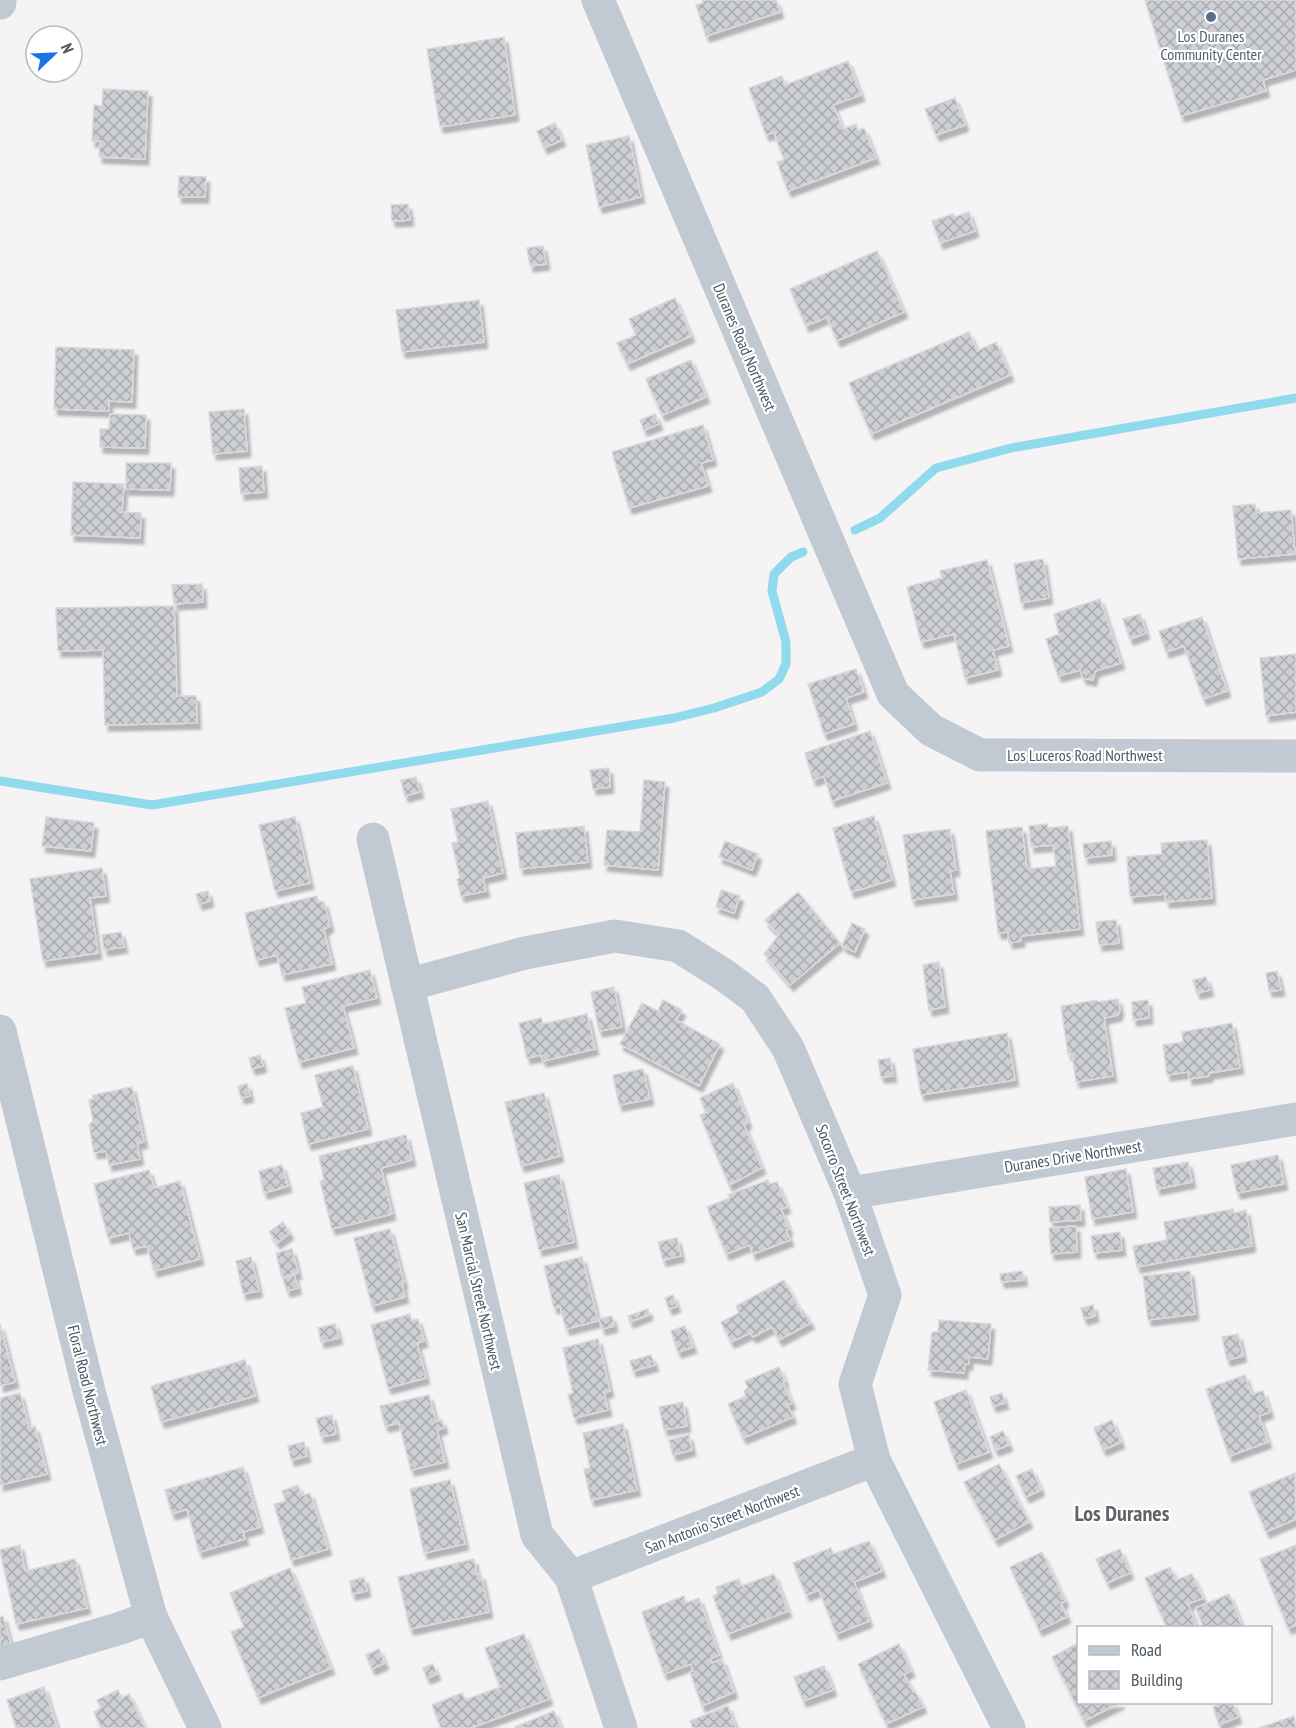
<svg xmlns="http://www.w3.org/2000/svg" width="1296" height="1728" viewBox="0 0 1296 1728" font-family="'PT Sans Narrow',sans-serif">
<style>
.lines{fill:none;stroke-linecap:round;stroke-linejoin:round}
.stream{stroke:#90daee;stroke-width:9}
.building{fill:url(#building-cross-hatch);stroke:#d7d9de;stroke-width:1.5;filter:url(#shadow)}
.minor{stroke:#c1cad2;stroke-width:33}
.service-dot{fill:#5c6f8a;stroke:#fff;stroke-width:2}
.labels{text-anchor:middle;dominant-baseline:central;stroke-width:4.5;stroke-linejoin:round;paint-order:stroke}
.service-label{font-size:16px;fill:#4e5e75;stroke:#fff}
.street-label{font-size:16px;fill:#4a5661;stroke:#fff}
.district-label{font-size:22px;font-weight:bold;fill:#5f6368;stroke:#fff}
</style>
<defs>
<pattern id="building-cross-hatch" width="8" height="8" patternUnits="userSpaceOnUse" patternTransform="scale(1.5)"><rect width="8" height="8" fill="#cdcfd5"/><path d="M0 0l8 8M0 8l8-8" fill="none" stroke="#a8abb0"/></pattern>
<filter id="shadow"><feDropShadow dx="3.5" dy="6" stdDeviation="1.5" flood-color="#0004"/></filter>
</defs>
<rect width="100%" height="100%" fill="#f5f3f3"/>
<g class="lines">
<g class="stream">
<path d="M 855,530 L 880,518 L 936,468 L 1011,448 L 1296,398"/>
<path d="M 0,781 L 152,805 L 674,718 L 714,708 L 762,692 L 779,679 L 786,664 L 786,642 L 772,591 L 774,574 L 791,557 L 803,552"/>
</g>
</g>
<g class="building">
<path d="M 702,0 L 776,0 L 780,12 L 706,36 L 696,5 L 703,3 Z"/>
<path d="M 1145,0 L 1296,0 L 1296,70 L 1263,80 L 1266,91 L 1181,116 Z"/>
<path d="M 504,37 L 515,115 L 440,127 L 427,49 Z"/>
<path d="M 848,61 L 861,95 L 833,105 L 843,129 L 856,124 L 858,131 L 864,128 L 876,158 L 788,191 L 777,162 L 784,160 L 774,132 L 766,135 L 749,88 L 782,76 L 785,85 Z"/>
<path d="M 103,89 L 148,91 L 145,159 L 99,157 L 100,141 L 92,141 L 94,105 L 102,106 Z"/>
<path d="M 955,98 L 965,125 L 936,135 L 925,109 Z"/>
<path d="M 555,123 L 562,140 L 544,148 L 537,131 Z"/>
<path d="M 629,136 L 641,197 L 599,207 L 586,145 Z"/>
<path d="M 179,176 L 206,177 L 205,197 L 178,197 Z"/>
<path d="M 408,204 L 410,220 L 392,221 L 391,205 Z"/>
<path d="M 969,212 L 975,231 L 940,243 L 932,221 L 953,214 L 954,217 Z"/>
<path d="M 543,246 L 546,264 L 530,266 L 527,248 Z"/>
<path d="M 877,251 L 904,312 L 837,341 L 827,317 L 806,326 L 790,289 Z"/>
<path d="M 675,298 L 691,336 L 627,364 L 617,343 L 636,335 L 629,319 Z"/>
<path d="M 479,300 L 484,342 L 402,352 L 396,310 Z"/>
<path d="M 969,332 L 977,351 L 996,342 L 1010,375 L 871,434 L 849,383 Z"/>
<path d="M 56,347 L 134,350 L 132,402 L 109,401 L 109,411 L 54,409 Z"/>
<path d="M 691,360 L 706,397 L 662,415 L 646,379 Z"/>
<path d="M 244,409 L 247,451 L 213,454 L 209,412 Z"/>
<path d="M 110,414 L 146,415 L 145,448 L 100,447 L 100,429 L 109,429 Z"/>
<path d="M 655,414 L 659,424 L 644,430 L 640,420 Z"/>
<path d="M 703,425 L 713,460 L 701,463 L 708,486 L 629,508 L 612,452 Z"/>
<path d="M 126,463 L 171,463 L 170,490 L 126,489 Z"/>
<path d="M 262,466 L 264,492 L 241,494 L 239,468 Z"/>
<path d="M 73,482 L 124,484 L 122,512 L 141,513 L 140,538 L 71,535 Z"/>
<path d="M 1255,504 L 1256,513 L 1291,510 L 1295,554 L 1238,559 L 1233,506 Z"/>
<path d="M 1043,559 L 1049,598 L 1021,603 L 1014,564 Z"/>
<path d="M 987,560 L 1009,646 L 993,650 L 998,670 L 965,678 L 954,634 L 921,642 L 907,587 L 942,578 L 940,571 Z"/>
<path d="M 202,584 L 203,602 L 174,604 L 172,585 Z"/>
<path d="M 1100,599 L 1121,663 L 1095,671 L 1093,680 L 1083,678 L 1080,670 L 1058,676 L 1046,639 L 1059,634 L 1054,614 Z"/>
<path d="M 174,606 L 177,696 L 196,696 L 197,723 L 105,725 L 103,650 L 58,651 L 56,608 Z"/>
<path d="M 1140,614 L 1146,633 L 1130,639 L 1123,619 Z"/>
<path d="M 1202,617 L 1227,691 L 1203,699 L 1184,646 L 1166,652 L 1159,631 Z"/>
<path d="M 1296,654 L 1296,712 L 1266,716 L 1260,658 Z"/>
<path d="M 856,669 L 864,692 L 846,698 L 854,724 L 824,734 L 808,684 Z"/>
<path d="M 870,731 L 887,783 L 832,801 L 824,776 L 813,780 L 805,753 Z"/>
<path d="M 609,768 L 610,787 L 593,789 L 590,770 Z"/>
<path d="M 416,777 L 420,792 L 405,796 L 401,780 Z"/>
<path d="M 644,780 L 665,782 L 658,870 L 604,865 L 607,830 L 640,832 Z"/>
<path d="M 488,801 L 503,873 L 483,878 L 486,891 L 461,896 L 457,879 L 460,878 L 452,843 L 458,842 L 451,809 Z"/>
<path d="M 874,816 L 892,880 L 851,892 L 833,828 Z"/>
<path d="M 46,817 L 94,823 L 91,851 L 42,846 Z"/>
<path d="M 295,817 L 310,883 L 275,891 L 259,825 Z"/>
<path d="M 1047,824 L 1048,828 L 1068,826 L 1080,929 L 1021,936 L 1021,941 L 1009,943 L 1008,932 L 998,933 L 986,831 L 1022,827 L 1027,869 L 1056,866 L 1053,845 L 1031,847 L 1029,826 Z"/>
<path d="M 584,826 L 588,862 L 520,869 L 516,833 Z"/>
<path d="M 950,829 L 956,870 L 950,871 L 954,894 L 912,900 L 903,835 Z"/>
<path d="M 1207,840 L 1212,898 L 1166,902 L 1165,894 L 1130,897 L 1127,857 L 1162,854 L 1161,843 Z"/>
<path d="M 725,841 L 758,854 L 752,870 L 719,857 Z"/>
<path d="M 1111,841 L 1112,855 L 1085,858 L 1083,844 Z"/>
<path d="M 102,868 L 106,896 L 90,898 L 98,953 L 43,961 L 30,879 Z"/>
<path d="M 721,890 L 740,896 L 734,913 L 716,907 Z"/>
<path d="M 208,891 L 210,901 L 199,904 L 196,894 Z"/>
<path d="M 798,892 L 840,943 L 790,985 L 764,954 L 779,935 L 765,920 Z"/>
<path d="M 317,896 L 318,902 L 324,902 L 330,926 L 324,930 L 332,964 L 282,975 L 277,955 L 256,960 L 245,913 Z"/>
<path d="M 1116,920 L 1119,943 L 1099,945 L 1096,922 Z"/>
<path d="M 852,923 L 865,929 L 855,952 L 842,946 Z"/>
<path d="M 121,932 L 124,947 L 104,950 L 102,935 Z"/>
<path d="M 939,962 L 945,1007 L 929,1010 L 923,965 Z"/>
<path d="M 370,970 L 377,998 L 343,1006 L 354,1048 L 299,1062 L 285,1008 L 306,1003 L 302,987 Z"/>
<path d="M 1277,971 L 1281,990 L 1269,991 L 1266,973 Z"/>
<path d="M 1206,977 L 1210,990 L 1197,993 L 1193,980 Z"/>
<path d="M 614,987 L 622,1027 L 599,1031 L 591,992 Z"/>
<path d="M 1118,999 L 1120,1010 L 1118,1015 L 1104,1018 L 1113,1076 L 1076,1082 L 1072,1053 L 1068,1054 L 1061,1006 L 1097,1000 L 1098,1002 Z"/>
<path d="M 663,1000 L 682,1010 L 676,1020 L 720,1044 L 699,1086 L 620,1044 L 642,1003 L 658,1011 Z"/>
<path d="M 1148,1000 L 1149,1018 L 1133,1020 L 1132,1002 Z"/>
<path d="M 587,1014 L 595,1049 L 543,1061 L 541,1055 L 527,1058 L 519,1023 L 541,1018 L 543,1024 Z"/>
<path d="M 1232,1023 L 1240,1068 L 1209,1073 L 1209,1076 L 1189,1079 L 1188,1072 L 1167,1075 L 1163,1045 L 1183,1042 L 1182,1032 Z"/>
<path d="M 1007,1033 L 1015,1080 L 921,1095 L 913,1049 Z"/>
<path d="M 260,1055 L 263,1066 L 252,1069 L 249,1058 Z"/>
<path d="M 890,1058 L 893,1076 L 881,1077 L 878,1060 Z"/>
<path d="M 353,1066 L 368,1129 L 308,1144 L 301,1113 L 323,1107 L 315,1075 Z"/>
<path d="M 643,1069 L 650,1099 L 619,1105 L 613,1075 Z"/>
<path d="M 733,1083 L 748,1122 L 744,1125 L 762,1168 L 729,1185 L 700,1115 L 706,1113 L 700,1098 Z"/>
<path d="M 247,1084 L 250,1096 L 241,1098 L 238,1086 Z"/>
<path d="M 132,1087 L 144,1142 L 137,1143 L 140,1159 L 109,1165 L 106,1151 L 94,1153 L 89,1125 L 93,1121 L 89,1100 L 93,1099 L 93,1095 Z"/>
<path d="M 544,1093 L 560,1156 L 521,1166 L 505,1102 Z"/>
<path d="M 406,1135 L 412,1160 L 381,1168 L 392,1214 L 332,1229 L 320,1181 L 324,1180 L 319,1156 Z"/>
<path d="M 1278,1155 L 1284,1184 L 1237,1193 L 1231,1165 Z"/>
<path d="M 1188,1162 L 1192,1182 L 1157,1189 L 1153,1168 Z"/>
<path d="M 282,1165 L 288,1186 L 264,1193 L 259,1171 Z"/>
<path d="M 1126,1169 L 1133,1212 L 1092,1219 L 1085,1177 Z"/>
<path d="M 149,1170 L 154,1188 L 180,1181 L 200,1259 L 154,1271 L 147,1246 L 133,1249 L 129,1233 L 108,1238 L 94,1184 Z"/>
<path d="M 559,1175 L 574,1242 L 539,1250 L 524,1183 Z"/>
<path d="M 768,1180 L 770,1184 L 777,1182 L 787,1207 L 781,1209 L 789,1229 L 786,1230 L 790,1240 L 753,1254 L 749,1245 L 726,1254 L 707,1207 L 730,1198 L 728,1195 Z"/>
<path d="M 1080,1205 L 1081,1220 L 1050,1222 L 1049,1207 Z"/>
<path d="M 1233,1209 L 1234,1213 L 1246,1210 L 1252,1246 L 1137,1267 L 1133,1246 L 1167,1240 L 1164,1222 Z"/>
<path d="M 283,1222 L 290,1233 L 277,1243 L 269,1232 Z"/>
<path d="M 1076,1226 L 1077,1252 L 1051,1254 L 1049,1228 Z"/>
<path d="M 390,1229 L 404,1283 L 402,1283 L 405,1297 L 372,1306 L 354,1238 Z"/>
<path d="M 1120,1232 L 1122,1250 L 1094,1253 L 1091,1236 Z"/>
<path d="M 677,1238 L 681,1256 L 663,1260 L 658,1242 Z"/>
<path d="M 292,1249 L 298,1273 L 282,1277 L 276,1253 Z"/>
<path d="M 251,1257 L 259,1291 L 243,1294 L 236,1261 Z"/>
<path d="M 582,1257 L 598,1321 L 566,1329 L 560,1306 L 554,1308 L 544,1266 Z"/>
<path d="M 1022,1271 L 1024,1280 L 1001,1282 L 1000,1274 Z"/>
<path d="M 1190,1271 L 1195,1314 L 1148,1320 L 1143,1276 Z"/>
<path d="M 294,1275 L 298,1288 L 287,1291 L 283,1278 Z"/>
<path d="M 784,1280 L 801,1312 L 803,1310 L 811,1323 L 779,1340 L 772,1327 L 753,1337 L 750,1333 L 731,1342 L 721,1322 L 739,1313 L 736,1306 Z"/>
<path d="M 673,1295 L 677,1306 L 669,1309 L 665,1298 Z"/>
<path d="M 1093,1305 L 1095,1316 L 1084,1319 L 1081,1308 Z"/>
<path d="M 648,1309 L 649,1314 L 630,1322 L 628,1316 Z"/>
<path d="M 410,1314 L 411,1321 L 418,1319 L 424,1341 L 417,1343 L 426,1378 L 388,1388 L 371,1325 Z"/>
<path d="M 612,1316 L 614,1326 L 602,1329 L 599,1319 Z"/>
<path d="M 939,1320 L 991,1324 L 988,1359 L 969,1357 L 969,1364 L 965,1364 L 964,1373 L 928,1370 L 932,1332 L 938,1332 Z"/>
<path d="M 0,1324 L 15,1382 L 0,1386 Z"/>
<path d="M 335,1324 L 339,1338 L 321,1342 L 318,1328 Z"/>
<path d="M 685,1326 L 693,1347 L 678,1352 L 671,1331 Z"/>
<path d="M 1238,1334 L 1243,1356 L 1227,1360 L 1222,1337 Z"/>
<path d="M 598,1339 L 610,1391 L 604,1393 L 608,1410 L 574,1418 L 568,1394 L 573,1393 L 563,1348 Z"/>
<path d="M 651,1355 L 655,1365 L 633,1371 L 630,1361 Z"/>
<path d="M 245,1360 L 255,1396 L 161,1422 L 151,1386 Z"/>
<path d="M 779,1367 L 785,1381 L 783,1382 L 792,1403 L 787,1405 L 793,1417 L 743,1438 L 728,1404 L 746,1396 L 744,1391 L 748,1388 L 745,1381 Z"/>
<path d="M 1245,1375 L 1251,1394 L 1263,1391 L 1270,1412 L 1259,1416 L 1268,1442 L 1229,1456 L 1206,1389 Z"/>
<path d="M 966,1390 L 989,1452 L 956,1464 L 934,1402 Z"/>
<path d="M 20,1393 L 29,1428 L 35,1426 L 47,1474 L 0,1485 L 0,1398 Z"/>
<path d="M 1002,1393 L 1005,1403 L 993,1406 L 990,1397 Z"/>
<path d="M 429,1395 L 436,1422 L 442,1420 L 444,1428 L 437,1430 L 445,1462 L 411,1470 L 399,1423 L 385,1426 L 380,1406 Z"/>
<path d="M 683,1402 L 687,1426 L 664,1430 L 659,1407 Z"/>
<path d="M 332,1415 L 336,1434 L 321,1437 L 316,1418 Z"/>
<path d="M 1112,1420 L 1121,1442 L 1103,1450 L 1094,1428 Z"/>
<path d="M 623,1424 L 637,1490 L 591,1500 L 584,1469 L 590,1468 L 583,1433 Z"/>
<path d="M 1003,1431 L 1009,1445 L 995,1450 L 990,1437 Z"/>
<path d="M 689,1435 L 692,1450 L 673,1455 L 669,1440 Z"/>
<path d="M 304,1442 L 307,1456 L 291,1460 L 288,1446 Z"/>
<path d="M 999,1464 L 1029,1522 L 995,1540 L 964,1482 Z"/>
<path d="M 243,1467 L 260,1527 L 243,1532 L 245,1539 L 199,1552 L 187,1509 L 172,1514 L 165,1490 Z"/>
<path d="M 1032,1469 L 1041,1490 L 1026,1497 L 1016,1476 Z"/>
<path d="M 1295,1473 L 1296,1519 L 1266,1532 L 1249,1492 Z"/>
<path d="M 450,1480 L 465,1544 L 424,1553 L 410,1489 Z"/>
<path d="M 298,1485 L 302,1496 L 310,1493 L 328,1549 L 291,1560 L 274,1504 L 286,1501 L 282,1491 Z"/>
<path d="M 869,1541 L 882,1571 L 854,1582 L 869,1621 L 836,1634 L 819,1590 L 806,1595 L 793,1563 L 831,1548 L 833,1554 Z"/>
<path d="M 20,1545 L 25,1571 L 75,1559 L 87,1608 L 16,1624 L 0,1550 Z"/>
<path d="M 1296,1545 L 1296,1625 L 1288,1628 L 1260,1559 Z"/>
<path d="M 1120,1549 L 1130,1573 L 1107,1583 L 1096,1559 Z"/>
<path d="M 1042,1552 L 1065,1601 L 1061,1603 L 1067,1617 L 1039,1630 L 1010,1567 Z"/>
<path d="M 474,1559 L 477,1575 L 481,1574 L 489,1612 L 410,1629 L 398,1577 Z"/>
<path d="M 1170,1567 L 1176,1580 L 1192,1574 L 1203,1598 L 1188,1604 L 1196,1624 L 1187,1628 L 1167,1628 L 1145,1578 Z"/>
<path d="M 290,1568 L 331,1668 L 258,1698 L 231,1632 L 244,1627 L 230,1593 Z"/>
<path d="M 774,1574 L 788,1611 L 728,1634 L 713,1596 L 718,1594 L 716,1587 L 739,1579 L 741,1586 Z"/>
<path d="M 364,1577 L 367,1591 L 352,1594 L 350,1581 Z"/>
<path d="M 1229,1594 L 1243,1628 L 1204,1628 L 1196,1608 Z"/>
<path d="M 684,1596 L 686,1603 L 699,1598 L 719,1655 L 710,1659 L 712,1663 L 722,1659 L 734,1692 L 702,1706 L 690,1672 L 693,1671 L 691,1664 L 664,1674 L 642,1612 Z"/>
<path d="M 3,1616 L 11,1645 L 0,1648 L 0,1617 Z"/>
<path d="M 524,1634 L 549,1699 L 471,1728 L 441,1728 L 432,1705 L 462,1693 L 465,1700 L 500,1687 L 485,1648 Z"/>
<path d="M 1078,1643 L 1078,1702 L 1122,1702 L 1084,1721 L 1052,1657 Z"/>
<path d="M 899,1644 L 911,1671 L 904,1674 L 913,1692 L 915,1691 L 923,1707 L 886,1724 L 858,1664 Z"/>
<path d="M 379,1649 L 385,1663 L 372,1669 L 366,1655 Z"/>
<path d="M 433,1664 L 437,1674 L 427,1678 L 423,1668 Z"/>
<path d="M 824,1666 L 833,1690 L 803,1701 L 794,1677 Z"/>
<path d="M 44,1687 L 57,1728 L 16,1728 L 7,1700 Z"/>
<path d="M 118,1690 L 122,1698 L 129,1694 L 145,1728 L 101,1728 L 94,1712 L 101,1708 L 97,1700 Z"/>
<path d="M 1225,1702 L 1232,1702 L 1238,1717 L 1219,1725 L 1213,1707 Z"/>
<path d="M 728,1706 L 736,1728 L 693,1728 L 690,1721 Z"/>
<path d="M 554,1711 L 561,1728 L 516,1728 L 515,1727 Z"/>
<path d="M 1294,1716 L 1296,1728 L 1259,1728 Z"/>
</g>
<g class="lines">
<g class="minor">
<path d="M 598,0 L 893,694 L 931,730 L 980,755 L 1296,756"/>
<path d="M 0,3 L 0,0"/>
<path d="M 373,839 L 537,1535 L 571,1577 L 621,1728"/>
<path d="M 407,985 L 525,953 L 615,936 L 678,946 L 724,975 L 755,998 L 788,1048 L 850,1193 L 885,1295 L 855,1384 L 874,1460 L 1009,1728"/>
<path d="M 0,1031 L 89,1391 L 151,1617 L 205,1728"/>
<path d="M 850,1193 L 1296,1119"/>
<path d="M 571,1577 L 874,1460"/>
<path d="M 0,1664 L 121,1628 L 151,1617"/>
</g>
</g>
<circle class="service-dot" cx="1211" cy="17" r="6"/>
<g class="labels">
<g class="service-label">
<text x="1211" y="36">Los Duranes<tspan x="1211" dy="18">Community Center</tspan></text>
</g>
<g class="street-label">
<text transform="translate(745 347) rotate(67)">Duranes Road Northwest</text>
<text x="1085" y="755">Los Luceros Road Northwest</text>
<text transform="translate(1073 1156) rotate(-9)">Duranes Drive Northwest</text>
<text transform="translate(846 1190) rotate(69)">Socorro Street Northwest</text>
<text transform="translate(479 1291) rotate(77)">San Marcial Street Northwest</text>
<text transform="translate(88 1385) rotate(76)">Floral Road Northwest</text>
<text transform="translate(722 1519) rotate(-21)">San Antonio Street Northwest</text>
</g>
<g class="district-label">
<text x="1122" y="1513">Los Duranes</text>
</g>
</g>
<rect x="1077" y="1626" width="195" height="78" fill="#ffffff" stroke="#b7bbc0" stroke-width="1.5"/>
<rect x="1089" y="1646" width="30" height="9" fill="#c1cad2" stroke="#b7bbc0" stroke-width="1.5"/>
<text x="1131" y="1656" font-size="18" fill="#4a5661">Road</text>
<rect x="1089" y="1671" width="30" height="18" fill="url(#building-cross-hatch)" stroke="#b7bbc0" stroke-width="1.5"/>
<text x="1131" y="1686" font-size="18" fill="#4a5661">Building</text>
<g transform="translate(54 54) rotate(67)"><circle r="28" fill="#ffffff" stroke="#b7bbc0" stroke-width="1.5"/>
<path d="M0-4.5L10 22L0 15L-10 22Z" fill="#1a73e8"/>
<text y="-9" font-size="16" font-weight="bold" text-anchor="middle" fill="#4a5661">N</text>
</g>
</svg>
